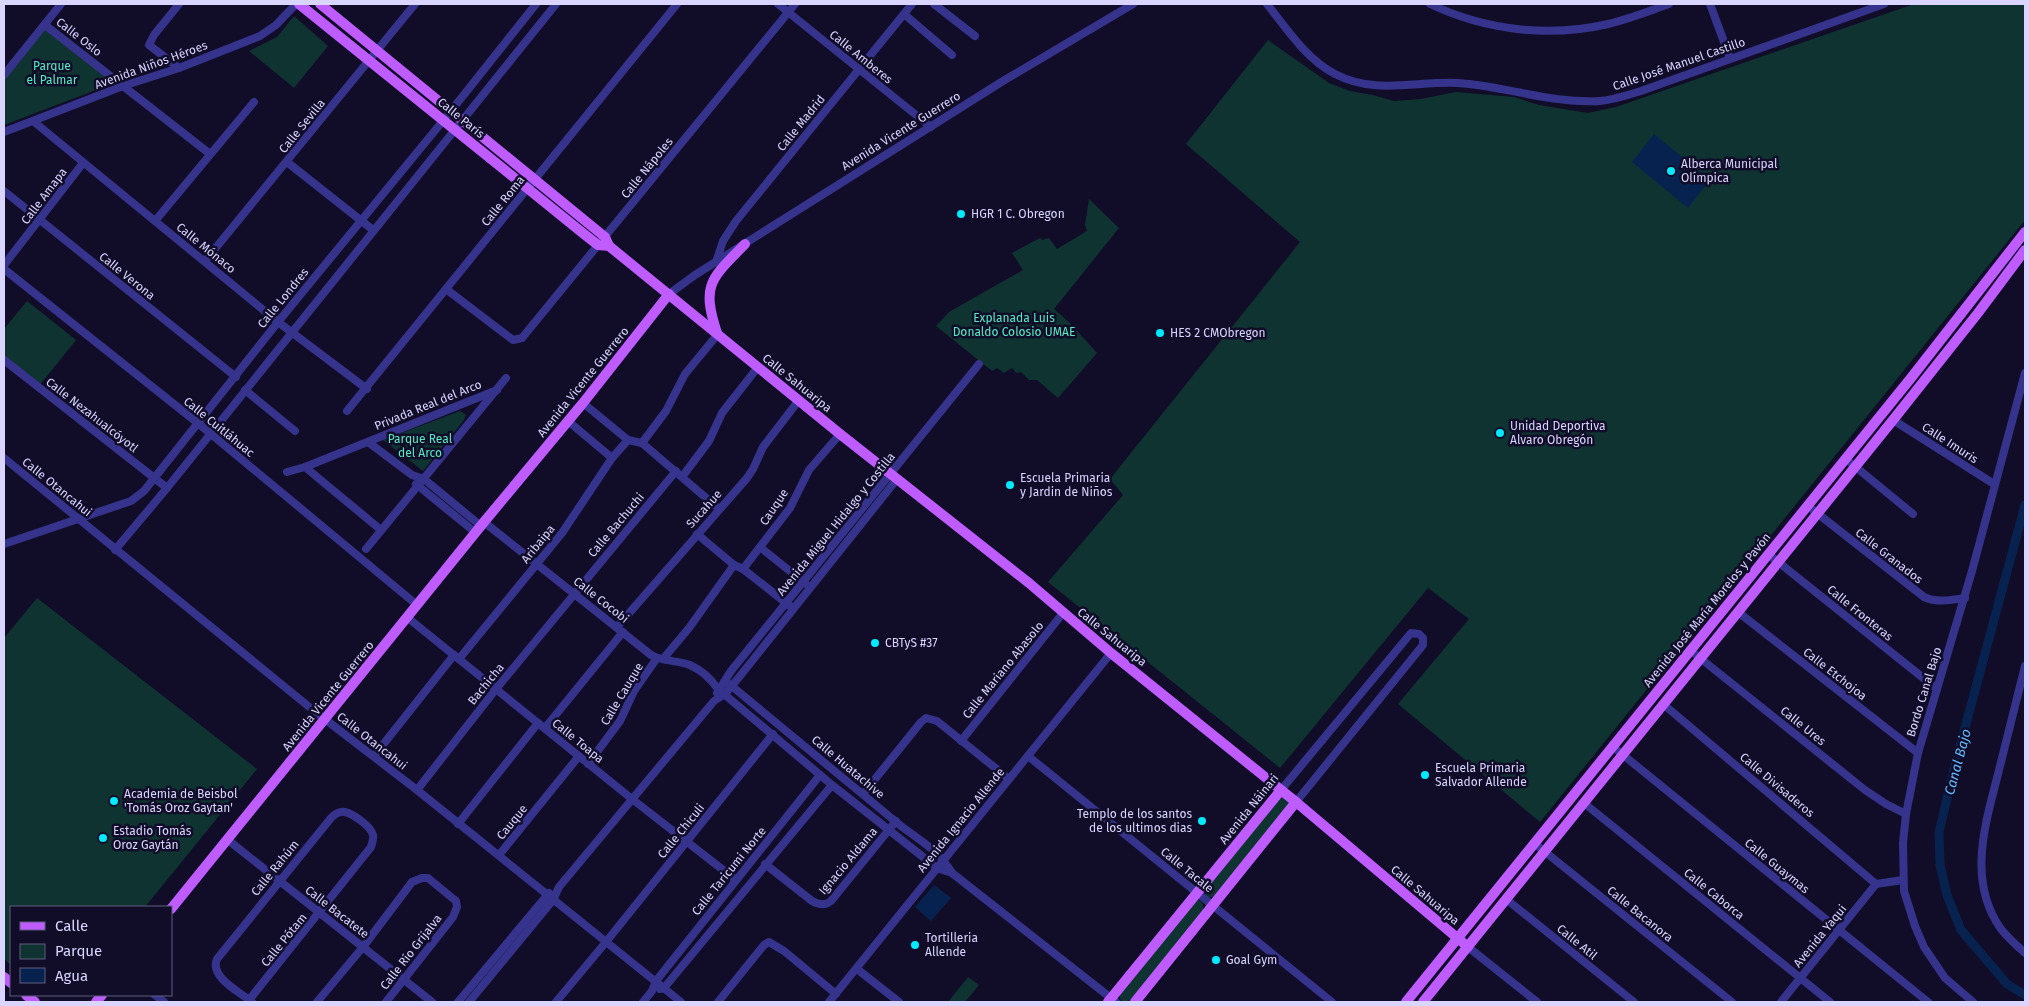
<svg xmlns="http://www.w3.org/2000/svg" width="2029" height="1006" viewBox="0 0 2029 1006" font-family="'Fira Sans',sans-serif">
<style>
.green{fill:#0f3331}
.water{fill:#07224e}
.lines{fill:none;stroke-linecap:round;stroke-linejoin:round}
.canal{stroke:#07224e;stroke-width:9}
.minor{stroke:#35338c;stroke-width:8}
.major{stroke:#bf5cff;stroke-width:10}
.poi-dot{fill:#01eaff;stroke:#110d29;stroke-width:2}
.labels{text-anchor:middle;dominant-baseline:central;stroke-width:5;stroke-linejoin:round;paint-order:stroke}
.street-label{font-size:12px;fill:#d9d5ff;stroke:#110d29}
.park-label{font-size:12px;fill:#54ecc3;stroke:#110d29}
.poi-label{font-size:12px;fill:#d9d5ff;stroke:#110d29;text-anchor:start}
.water-label{font-size:14px;font-style:italic;fill:#63baff;stroke:#110d29}
</style>
<rect width="100%" height="100%" fill="#110d29"/>
<g class="green">
<path d="M 1914,4 L 2025,4 L 2025,220 L 1540,822 L 1398,704 L 1469,619 L 1428,588 L 1280,768 L 1048,582 L 1123,495 L 1110,479 L 1300,242 L 1186,144 L 1268,40 L 1329,83 L 1350,91 L 1373,95 L 1394,101 L 1421,99 L 1456,92 L 1514,97 L 1539,105 L 1588,113 L 1616,107 Z"/>
<path d="M 294,16 L 328,46 L 294,88 L 249,51 L 277,37 Z"/>
<path d="M 46,29 L 111,79 L 109,85 L 4,125 L 4,80 Z"/>
<path d="M 1089,199 L 1119,228 L 1054,309 L 1071,324 L 1097,353 L 1058,398 L 1037,380 L 1029,380 L 1021,372 L 1016,373 L 1012,368 L 1004,373 L 997,368 L 992,371 L 936,326 L 949,312 L 1023,270 L 1012,253 L 1040,238 L 1043,240 L 1049,238 L 1057,249 L 1087,231 L 1085,225 Z"/>
<path d="M 27,301 L 76,340 L 39,386 L 4,357 L 4,329 Z"/>
<path d="M 460,411 L 466,415 L 464,420 L 423,471 L 383,440 Z"/>
<path d="M 37,598 L 257,769 L 145,907 L 11,907 L 11,965 L 4,959 L 4,638 Z"/>
<path d="M 1281,796 L 1288,799 L 1289,805 L 1217,895 L 1209,898 L 1206,896 L 1204,889 Z"/>
<path d="M 1199,900 L 1203,904 L 1203,910 L 1131,1000 L 1125,1002 L 1121,1001 L 1119,994 L 1196,901 Z"/>
<path d="M 968,977 L 979,985 L 965,1002 L 948,1002 Z"/>
</g>
<g class="water">
<path d="M 1654,134 L 1710,180 L 1688,208 L 1632,162 Z"/>
<path d="M 934,885 L 951,898 L 931,921 L 915,907 Z"/>
</g>
<g class="lines">
<path class="canal" d="M 2025,505 L 1956,761 L 1939,832 L 1940,865 L 1947,895 L 1961,930 L 2007,984 L 2025,995"/>
<g class="minor">
<path d="M 179,4 L 154,35 L 149,45 L 179,68"/>
<path d="M 778,4 L 931,127"/>
<path d="M 934,4 L 975,36"/>
<path d="M 1267,4 C 1287,29 1306,59 1335,74 C 1375,95 1415,81 1458,83 C 1505,86 1552,104 1600,101 C 1614,100 1628,95 1641,91 L 1884,4"/>
<path d="M 1430,4 C 1485,30 1548,38 1608,24 C 1629,19 1649,11 1669,4"/>
<path d="M 1710,4 L 1730,58"/>
<path d="M 904,14 L 952,55"/>
<path d="M 45,25 L 210,154"/>
<path d="M 4,75 L 61,4"/>
<path d="M 33,121 L 278,322 L 367,389"/>
<path d="M 4,132 L 123,86 L 179,68 L 260,36 L 276,25 L 296,4"/>
<path d="M 287,162 L 373,230"/>
<path d="M 4,191 L 236,377"/>
<path d="M 155,221 L 254,102"/>
<path d="M 205,261 L 415,4"/>
<path d="M 716,262 L 723,241 L 736,221 L 912,4"/>
<path d="M 4,265 L 83,163"/>
<path d="M 4,269 L 199,424 L 417,605"/>
<path d="M 446,289 L 513,340 L 522,338 L 795,4"/>
<path d="M 669,294 L 695,275 L 1003,81 L 1133,4"/>
<path d="M 4,360 L 167,488"/>
<path d="M 245,390 L 295,431"/>
<path d="M 583,403 L 628,440 L 642,443 L 719,509"/>
<path d="M 347,411 L 677,4"/>
<path d="M 1893,420 L 1994,484"/>
<path d="M 568,421 L 612,458"/>
<path d="M 368,442 L 412,475 L 424,479 L 481,526"/>
<path d="M 642,443 L 666,411 L 685,374 L 718,334"/>
<path d="M 4,458 L 313,710 L 417,790 L 681,1002"/>
<path d="M 1846,459 L 1913,514"/>
<path d="M 305,467 L 381,530"/>
<path d="M 287,472 L 305,467 L 497,390"/>
<path d="M 682,477 L 709,441 L 722,413 L 758,367"/>
<path d="M 416,484 L 476,533"/>
<path d="M 1808,506 L 1924,597 C 1937,603 1951,600 1965,598"/>
<path d="M 484,522 L 651,655 C 663,662 677,660 690,665 C 701,670 711,679 718,689 L 832,785 L 937,868 L 952,873 L 1116,1002"/>
<path d="M 697,534 L 734,565 L 743,569 L 790,606"/>
<path d="M 4,544 L 131,501 L 144,491 L 278,322 L 451,111 L 536,4"/>
<path d="M 760,547 L 806,584"/>
<path d="M 366,549 L 506,378"/>
<path d="M 115,550 L 167,488 L 556,4"/>
<path d="M 1768,554 L 1937,689"/>
<path d="M 743,569 L 790,508 L 809,470 L 840,434"/>
<path d="M 1738,612 L 1918,753"/>
<path d="M 408,618 L 632,799 L 736,880"/>
<path d="M 617,627 L 747,478 L 753,469 L 763,447 L 799,400"/>
<path d="M 1690,650 L 1865,790 L 1886,804 L 1906,814"/>
<path d="M 459,659 L 562,533 L 612,458 L 628,440"/>
<path d="M 663,659 L 689,628 L 734,565"/>
<path d="M 2025,666 C 2016,702 2007,738 1998,774 C 1985,825 1967,881 2001,929 C 2008,938 2017,946 2025,953"/>
<path d="M 728,683 L 901,826 C 920,840 940,852 952,873"/>
<path d="M 717,693 L 731,671 L 979,364"/>
<path d="M 1663,704 L 1876,884"/>
<path d="M 545,728 L 623,632"/>
<path d="M 961,741 L 1063,613"/>
<path d="M 1612,746 L 1928,1002"/>
<path d="M 374,756 L 454,655"/>
<path d="M 1028,756 L 1332,1002"/>
<path d="M 588,764 L 620,721 L 634,691 L 657,658"/>
<path d="M 417,790 L 496,689 L 676,471"/>
<path d="M 1281,790 L 1411,633 L 1419,634 L 1423,638 L 1423,645 L 1296,802"/>
<path d="M 863,794 L 921,722 L 926,718 L 937,721 L 1009,779"/>
<path d="M 1584,803 L 1830,1002"/>
<path d="M 458,824 L 538,723"/>
<path d="M 228,840 L 432,1002"/>
<path d="M 1534,843 L 1732,1002"/>
<path d="M 499,855 L 579,756"/>
<path d="M 765,864 L 812,901 C 819,905 825,906 831,901 L 896,821"/>
<path d="M 1876,884 L 1903,880"/>
<path d="M 1506,899 L 1634,1002"/>
<path d="M 1468,947 L 1537,1002"/>
<path d="M 857,969 L 899,1002"/>
<path d="M 660,989 L 664,988 L 832,785"/>
<path d="M 155,995 L 164,1002"/>
<path d="M 249,1000 L 371,847 C 372,843 374,839 373,835 C 371,826 353,814 345,812 C 339,811 335,814 331,818 L 217,959 C 209,977 240,992 252,1002"/>
<path d="M 317,1002 L 363,947 L 412,882 L 422,878 L 428,878 L 456,901 L 457,907 L 453,917 L 386,1002"/>
<path d="M 458,1002 L 549,893"/>
<path d="M 469,1002 L 553,900 L 559,887 L 714,701 L 725,694 L 740,676 L 897,479"/>
<path d="M 556,1002 L 606,942 L 773,734"/>
<path d="M 643,1002 L 652,991 L 656,981 L 820,775"/>
<path d="M 718,1002 L 764,945 L 769,942 L 784,951 L 836,994"/>
<path d="M 829,1002 L 1111,653"/>
<path d="M 1781,1002 L 1876,884"/>
<path d="M 1973,1002 L 1945,978 L 1924,947 L 1915,926 L 1904,891 L 1903,843 L 1906,814 L 1918,753 L 1972,571 L 2025,373"/>
</g>
<g class="major">
<path d="M 299,4 L 584,234 L 598,245 L 609,246 L 840,434 L 1029,583 L 1111,653 L 1296,802 L 1468,947"/>
<path d="M 320,4 L 605,237 L 609,246"/>
<path d="M 717,333 C 701,284 711,279 745,244"/>
<path d="M 171,909 L 484,522 L 583,403 L 669,294"/>
<path d="M 4,977 L 11,983"/>
<path d="M 26,995 L 35,1002"/>
<path d="M 96,1002 L 102,995"/>
<path d="M 1108,1002 L 1281,790"/>
<path d="M 1135,1002 L 1296,802"/>
<path d="M 1406,1002 L 1911,378 L 2025,232"/>
<path d="M 1423,1002 L 1893,420 L 1978,313 L 2025,250"/>
</g>
</g>
<g class="poi-dot">
<circle cx="1671" cy="171" r="5"/>
<circle cx="961" cy="214" r="5"/>
<circle cx="1160" cy="333" r="5"/>
<circle cx="1500" cy="433" r="5"/>
<circle cx="1010" cy="485" r="5"/>
<circle cx="875" cy="643" r="5"/>
<circle cx="1425" cy="775" r="5"/>
<circle cx="114" cy="801" r="5"/>
<circle cx="1202" cy="821" r="5"/>
<circle cx="103" cy="838" r="5"/>
<circle cx="915" cy="945" r="5"/>
<circle cx="1216" cy="960" r="5"/>
</g>
<g class="labels">
<g class="street-label">
<text transform="translate(79 37) rotate(38)">Calle Oslo</text>
<text transform="translate(861 57) rotate(39)">Calle Amberes</text>
<text transform="translate(1679 64) rotate(-19)">Calle José Manuel Castillo</text>
<text transform="translate(151 65) rotate(-20)">Avenida Niños Héroes</text>
<text transform="translate(461 118) rotate(39)">Calle París</text>
<text transform="translate(801 123) rotate(-51)">Calle Madrid</text>
<text transform="translate(302 126) rotate(-51)">Calle Sevilla</text>
<text transform="translate(901 131) rotate(-32)">Avenida Vicente Guerrero</text>
<text transform="translate(647 168) rotate(-51)">Calle Nápoles</text>
<text transform="translate(44 196) rotate(-53)">Calle Amapa</text>
<text transform="translate(503 201) rotate(-51)">Calle Roma</text>
<text transform="translate(206 248) rotate(39)">Calle Mónaco</text>
<text transform="translate(127 276) rotate(39)">Calle Verona</text>
<text transform="translate(283 298) rotate(-51)">Calle Londres</text>
<text transform="translate(583 382) rotate(-51)">Avenida Vicente Guerrero</text>
<text transform="translate(797 383) rotate(39)">Calle Sahuaripa</text>
<text transform="translate(428 405) rotate(-22)">Privada Real del Arco</text>
<text transform="translate(92 415) rotate(38)">Calle Nezahualcóyotl</text>
<text transform="translate(219 427) rotate(39)">Calle Cuitláhuac</text>
<text transform="translate(1950 443) rotate(33)">Calle Imuris</text>
<text transform="translate(57 487) rotate(39)">Calle Otancahui</text>
<text transform="translate(774 507) rotate(-56)">Cauque</text>
<text transform="translate(704 509) rotate(-48)">Sucahue</text>
<text transform="translate(836 524) rotate(-51)">Avenida Miguel Hidalgo y Costilla</text>
<text transform="translate(616 525) rotate(-50)">Calle Bachuchi</text>
<text transform="translate(538 544) rotate(-51)">Aribaipa</text>
<text transform="translate(1889 556) rotate(38)">Calle Granados</text>
<text transform="translate(601 600) rotate(38)">Calle Cocobi</text>
<text transform="translate(1707 610) rotate(-51)">Avenida José María Morelos y Pavón</text>
<text transform="translate(1860 613) rotate(39)">Calle Fronteras</text>
<text transform="translate(1112 637) rotate(39)">Calle Sahuaripa</text>
<text transform="translate(1003 670) rotate(-51)">Calle Mariano Abasolo</text>
<text transform="translate(1835 674) rotate(38)">Calle Etchojoa</text>
<text transform="translate(486 684) rotate(-51)">Bachicha</text>
<text transform="translate(1924 692) rotate(-73)">Bordo Canal Bajo</text>
<text transform="translate(622 694) rotate(-59)">Calle Cauque</text>
<text transform="translate(328 696) rotate(-51)">Avenida Vicente Guerrero</text>
<text transform="translate(1803 726) rotate(39)">Calle Ures</text>
<text transform="translate(372 741) rotate(38)">Calle Otancahui</text>
<text transform="translate(578 741) rotate(39)">Calle Toapa</text>
<text transform="translate(848 767) rotate(40)">Calle Huatachive</text>
<text transform="translate(1777 785) rotate(40)">Calle Divisaderos</text>
<text transform="translate(1249 809) rotate(-51)">Avenida Náinari</text>
<text transform="translate(961 820) rotate(-51)">Avenida Ignacio Allende</text>
<text transform="translate(512 822) rotate(-51)">Cauque</text>
<text transform="translate(681 831) rotate(-51)">Calle Chiculi</text>
<text transform="translate(848 861) rotate(-50)">Ignacio Aldama</text>
<text transform="translate(1777 866) rotate(39)">Calle Guaymas</text>
<text transform="translate(275 868) rotate(-51)">Calle Rahúm</text>
<text transform="translate(1187 870) rotate(39)">Calle Tacale</text>
<text transform="translate(729 871) rotate(-51)">Calle Taricumi Norte</text>
<text transform="translate(1714 894) rotate(39)">Calle Caborca</text>
<text transform="translate(1425 895) rotate(40)">Calle Sahuaripa</text>
<text transform="translate(337 912) rotate(38)">Calle Bacatete</text>
<text transform="translate(1640 914) rotate(39)">Calle Bacanora</text>
<text transform="translate(1820 936) rotate(-51)">Avenida Yaqui</text>
<text transform="translate(284 940) rotate(-51)">Calle Pótam</text>
<text transform="translate(1577 942) rotate(39)">Calle Atil</text>
<text transform="translate(411 952) rotate(-52)">Calle Río Grijalva</text>
</g>
<g class="park-label">
<text x="52" y="66">Parque<tspan x="52" dy="14">el Palmar</tspan></text>
<text x="1014" y="318">Explanada Luis<tspan x="1014" dy="14">Donaldo Colosio UMAE</tspan></text>
<text x="420" y="439">Parque Real<tspan x="420" dy="14">del Arco</tspan></text>
</g>
<g class="poi-label">
<text x="1681" y="164">Alberca Municipal<tspan x="1681" dy="14">Olímpica</tspan></text>
<text x="971" y="214">HGR 1 C. Obregon</text>
<text x="1170" y="333">HES 2 CMObregon</text>
<text x="1510" y="426">Unidad Deportiva<tspan x="1510" dy="14">Alvaro Obregón</tspan></text>
<text x="1020" y="478">Escuela Primaria<tspan x="1020" dy="14">y Jardin de Niños</tspan></text>
<text x="885" y="643">CBTyS #37</text>
<text x="1435" y="768">Escuela Primaria<tspan x="1435" dy="14">Salvador Allende</tspan></text>
<text x="124" y="794">Academia de Beisbol<tspan x="124" dy="14">'Tomás Oroz Gaytan'</tspan></text>
<text x="1192" y="814" text-anchor="end">Templo de los santos<tspan x="1192" dy="14">de los ultimos dias</tspan></text>
<text x="113" y="831">Estadio Tomás<tspan x="113" dy="14">Oroz Gaytán</tspan></text>
<text x="925" y="938">Tortilleria<tspan x="925" dy="14">Allende</tspan></text>
<text x="1226" y="960">Goal Gym</text>
</g>
<g class="water-label">
<text transform="translate(1958 762) rotate(-75)">Canal Bajo</text>
</g>
</g>
<rect width="2029" height="1006" fill="none" stroke="#d9d5ff" stroke-width="10"/>
<rect x="10" y="906" width="162" height="90" fill="#110d29" stroke="#615d7f"/>
<rect x="20" y="922" width="25" height="8" fill="#bf5cff" stroke="#615d7f"/>
<text x="55" y="931" font-size="15" fill="#d9d5ff">Calle</text>
<rect x="20" y="944" width="25" height="15" fill="#0f3331" stroke="#615d7f"/>
<text x="55" y="956" font-size="15" fill="#d9d5ff">Parque</text>
<rect x="20" y="968" width="25" height="15" fill="#07224e" stroke="#615d7f"/>
<text x="55" y="981" font-size="15" fill="#d9d5ff">Agua</text>
</svg>
